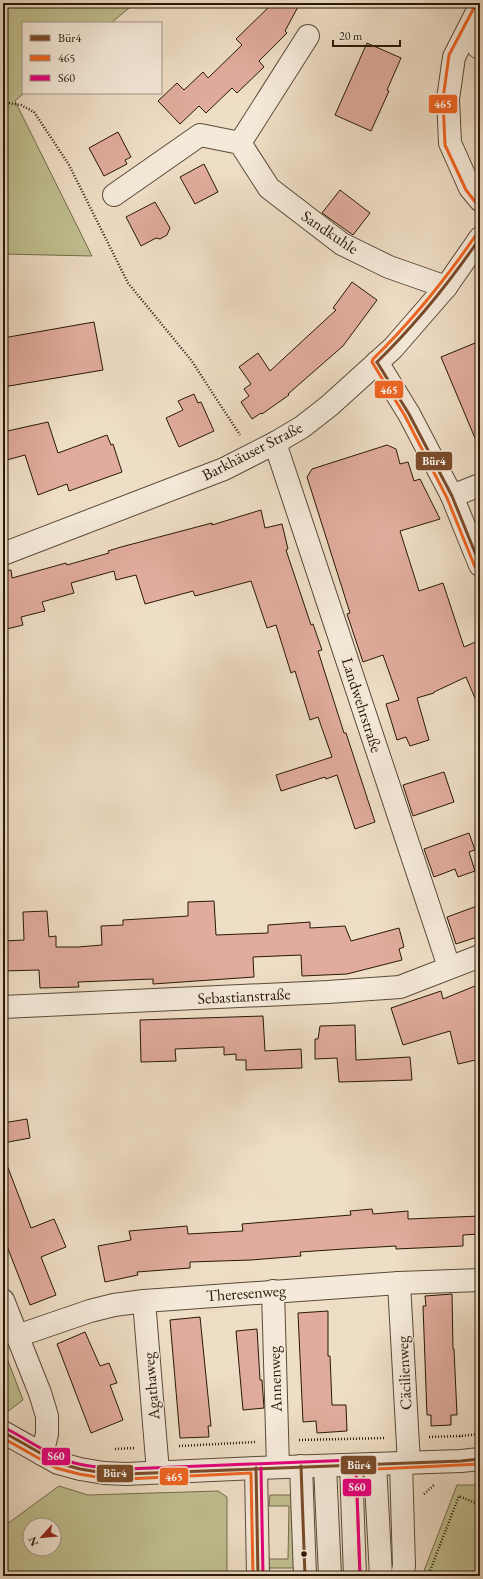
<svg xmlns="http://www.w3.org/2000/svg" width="483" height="1579" viewBox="0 0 483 1579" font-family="'EB Garamond',serif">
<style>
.green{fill:#c0bf90;stroke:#746c4c;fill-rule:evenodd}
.building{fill:#e1ac9d;stroke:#271808}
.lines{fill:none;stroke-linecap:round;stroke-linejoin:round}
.minor-casing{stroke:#594a38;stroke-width:24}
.path{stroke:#271808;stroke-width:2.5;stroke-dasharray:1 2;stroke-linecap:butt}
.minor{stroke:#f5eada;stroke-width:22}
.bus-1-casing{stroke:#f5eada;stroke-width:6}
.bus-2-casing{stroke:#f5eada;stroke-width:6}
.bus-3-casing{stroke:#f5eada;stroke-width:6}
.bus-1{stroke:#7a4b2a;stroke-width:3}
.bus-2{stroke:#f26522;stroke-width:3}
.bus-3{stroke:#e5007d;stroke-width:3}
.bus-dot{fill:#271808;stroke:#f5eada;stroke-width:1.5}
.labels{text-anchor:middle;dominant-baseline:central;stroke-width:3;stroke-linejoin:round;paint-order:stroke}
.street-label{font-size:16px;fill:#271808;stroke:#f5eada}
.line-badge{stroke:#f5eada;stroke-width:1.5}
.badge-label{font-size:11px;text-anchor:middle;font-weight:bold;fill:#fff}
</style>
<rect width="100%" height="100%" fill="#efdec6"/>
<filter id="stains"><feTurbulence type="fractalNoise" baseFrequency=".005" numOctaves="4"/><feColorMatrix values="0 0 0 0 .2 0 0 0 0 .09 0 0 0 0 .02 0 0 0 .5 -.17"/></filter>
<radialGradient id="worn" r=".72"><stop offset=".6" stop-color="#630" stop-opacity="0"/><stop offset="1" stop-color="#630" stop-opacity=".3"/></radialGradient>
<g class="green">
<path d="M 3,3 L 135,3 L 111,23 L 23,23 L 23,93 L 24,93 L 15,101 L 92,256 L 3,254 Z"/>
<path d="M 3,1348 L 23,1400 L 3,1415 Z"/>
<path d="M 457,1485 L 480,1485 L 480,1576 L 422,1576 Z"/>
<path d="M 59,1486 L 88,1495 L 218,1491 L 227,1497 L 227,1576 L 3,1576 L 3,1527 ZM 30,1525 L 54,1525 L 54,1549 L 30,1549 Z"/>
<path d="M 270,1495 L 291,1495 L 298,1568 L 268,1568 L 268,1559 L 288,1559 L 289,1506 L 269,1506 Z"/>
</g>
<g class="building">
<path d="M 273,3 L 300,3 L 285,31 L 287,33 L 259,61 L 264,67 L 237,93 L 232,88 L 206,113 L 199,106 L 180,124 L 158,101 L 177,83 L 184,90 L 203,72 L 208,78 L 242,45 L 236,39 Z"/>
<path d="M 367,43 L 401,58 L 387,90 L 389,91 L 371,131 L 335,115 Z"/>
<path d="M 118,132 L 131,157 L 125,160 L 127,164 L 104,176 L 89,148 Z"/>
<path d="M 204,164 L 218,192 L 195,204 L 180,177 Z"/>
<path d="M 340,190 L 370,213 L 353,235 L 322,213 Z"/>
<path d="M 155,202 L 170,228 L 167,235 L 160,239 L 156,238 L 141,246 L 126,217 Z"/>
<path d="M 352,282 L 377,300 L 343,346 L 288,394 L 289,395 L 262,414 L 261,413 L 252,419 L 241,402 L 249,396 L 244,389 L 251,384 L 239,367 L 258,353 L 270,371 L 336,310 L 333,308 Z"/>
<path d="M 94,322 L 103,370 L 3,387 L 3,338 Z"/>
<path d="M 480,341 L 480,450 L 441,357 Z"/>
<path d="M 194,394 L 198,403 L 201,402 L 214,431 L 179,447 L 166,418 L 183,410 L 178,401 Z"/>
<path d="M 48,422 L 58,453 L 107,435 L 111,445 L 113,444 L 122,472 L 69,491 L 67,484 L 38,495 L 25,455 L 3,461 L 3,432 Z"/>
<path d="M 387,445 L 396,449 L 400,464 L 408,462 L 414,481 L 420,479 L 440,519 L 400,531 L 419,591 L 443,583 L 464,647 L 480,640 L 480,710 L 466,677 L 434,692 L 434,693 L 417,698 L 429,740 L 410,746 L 406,737 L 397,740 L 386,704 L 399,700 L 383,655 L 363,662 L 347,614 L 350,613 L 307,477 L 312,469 Z"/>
<path d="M 261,510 L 265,528 L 282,524 L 288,549 L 286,550 L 311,625 L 313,624 L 322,650 L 318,651 L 344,733 L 346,733 L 375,822 L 355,829 L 337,775 L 326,779 L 325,777 L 281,791 L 276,775 L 332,757 L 318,717 L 310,720 L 295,671 L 291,673 L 276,625 L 267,628 L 251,581 L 195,596 L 193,591 L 145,604 L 136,575 L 116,580 L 114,571 L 71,583 L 74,593 L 42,602 L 45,611 L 21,617 L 23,625 L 3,630 L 3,571 L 11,570 L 12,578 L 66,563 L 67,565 L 109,553 L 108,551 L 121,547 L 212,523 L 212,525 Z"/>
<path d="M 444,772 L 454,802 L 413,816 L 403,785 Z"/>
<path d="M 469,833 L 475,850 L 469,852 L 475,871 L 458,877 L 455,869 L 434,877 L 424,849 Z"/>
<path d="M 214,901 L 216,935 L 268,933 L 268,925 L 310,922 L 310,928 L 345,926 L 351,941 L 399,928 L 404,947 L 399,949 L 402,960 L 347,974 L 302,976 L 301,955 L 253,957 L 254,977 L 153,984 L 153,979 L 78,982 L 79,987 L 40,988 L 39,970 L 3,971 L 3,941 L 24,940 L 23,912 L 47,911 L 49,937 L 56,936 L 56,947 L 78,947 L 102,945 L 101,926 L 123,925 L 123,920 L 188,916 L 188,902 Z"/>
<path d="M 480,905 L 480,936 L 456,944 L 447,917 Z"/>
<path d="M 480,984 L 480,1059 L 458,1064 L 450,1031 L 403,1045 L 391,1008 L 441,991 L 443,999 Z"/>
<path d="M 263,1016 L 265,1051 L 301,1049 L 302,1068 L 246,1070 L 246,1060 L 236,1060 L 236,1054 L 224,1055 L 224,1047 L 175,1049 L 176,1061 L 141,1062 L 140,1020 Z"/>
<path d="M 355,1025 L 356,1060 L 410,1057 L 412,1080 L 339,1082 L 337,1058 L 315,1059 L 315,1039 L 318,1039 L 320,1026 Z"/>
<path d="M 27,1119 L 30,1138 L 3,1143 L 3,1123 Z"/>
<path d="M 3,1160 L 5,1160 L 31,1228 L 54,1219 L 66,1247 L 41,1257 L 56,1295 L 30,1305 L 3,1236 Z"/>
<path d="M 372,1209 L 373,1214 L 408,1211 L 408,1219 L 480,1216 L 480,1234 L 463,1235 L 463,1246 L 396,1249 L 396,1246 L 344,1249 L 300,1252 L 301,1256 L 251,1260 L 190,1262 L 190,1268 L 137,1272 L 138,1275 L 105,1282 L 98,1246 L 131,1240 L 129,1231 L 187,1226 L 188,1234 L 243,1231 L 242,1224 L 351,1215 L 350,1211 Z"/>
<path d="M 452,1294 L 453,1349 L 454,1349 L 457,1415 L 451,1415 L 451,1425 L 431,1426 L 431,1415 L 427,1415 L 423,1306 L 426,1306 L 425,1296 Z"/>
<path d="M 328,1311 L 328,1356 L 330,1356 L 332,1405 L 346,1405 L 347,1431 L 317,1433 L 316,1421 L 303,1422 L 298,1313 Z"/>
<path d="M 200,1317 L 211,1426 L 208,1426 L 209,1437 L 180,1438 L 170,1320 Z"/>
<path d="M 257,1329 L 260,1380 L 262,1380 L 264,1408 L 243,1410 L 236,1331 Z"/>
<path d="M 85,1332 L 100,1366 L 109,1363 L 117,1383 L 110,1385 L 123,1420 L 91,1433 L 57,1344 Z"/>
</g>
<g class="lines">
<g class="minor-casing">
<g id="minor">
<path d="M 480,6 L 454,57 L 448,99 L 450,143 L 470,188 L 480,200"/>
<path d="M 478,47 L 480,46"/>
<path d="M 240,143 L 308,36"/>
<path d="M 114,195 L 200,135 L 240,143 L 269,188 L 342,244 L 389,267 L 446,287"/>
<path d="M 377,362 L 409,414 L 452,496 L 480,565"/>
<path d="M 275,443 L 449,967"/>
<path d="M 452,496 L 480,485"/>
<path d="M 3,554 L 224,469 L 275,443 L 302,427 L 329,406 L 393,348 L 446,287 L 480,238"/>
<path d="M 3,1007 L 328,992 L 400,987 L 480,956"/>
<path d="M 399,1283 L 409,1463"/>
<path d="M 273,1291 L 278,1467"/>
<path d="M 3,1300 L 40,1393 L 47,1416 L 47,1434 L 42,1454"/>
<path d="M 144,1301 L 158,1472"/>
<path d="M 17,1336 L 90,1311 L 114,1305 L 144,1301 L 399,1283 L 480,1280"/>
<path d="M 3,1432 L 58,1463 L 80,1469 L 104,1473 L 126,1474 L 256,1468 L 461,1461 L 480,1459"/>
<path d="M 401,1463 L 404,1566 L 402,1576"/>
<path d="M 375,1464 L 381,1576"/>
<path d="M 351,1465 L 355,1576"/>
<path d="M 301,1466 L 305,1576"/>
<path d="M 325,1466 L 330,1576"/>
<path d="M 256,1468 L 258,1576"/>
</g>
</g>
<g class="path">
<path d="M 3,102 L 21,105 L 34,112 L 69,165 L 128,283 L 191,360 L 240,435"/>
<path d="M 429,1437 L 460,1436"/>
<path d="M 460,1437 L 460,1436 L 480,1434"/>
<path d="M 299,1440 L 386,1438"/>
<path d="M 179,1446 L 256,1442"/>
<path d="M 115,1449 L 134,1448"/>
<path d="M 424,1494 L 434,1485"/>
<path d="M 428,1576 L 459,1496 L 480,1505"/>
</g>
<use href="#minor" class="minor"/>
<g class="bus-1-casing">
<g id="bus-1">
<path d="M 377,362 L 409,414 L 452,496 L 480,565"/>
<path d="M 377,362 C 416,324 449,283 480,238"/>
<path d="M 3,1432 L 58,1463 L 80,1469 L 104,1473 L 126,1474 L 461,1461 L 480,1459"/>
<path d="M 301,1466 L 305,1576"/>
<path d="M 256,1468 L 258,1576"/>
</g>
</g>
<g class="bus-2-casing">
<g id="bus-2">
<path d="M 476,4 L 449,55 L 443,99 L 445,145 L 466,190 L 476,203"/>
<path d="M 475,567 L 447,498 L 405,416 L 372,362 L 373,359 C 412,321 445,280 476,235"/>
<path d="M 3,1438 L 56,1468 L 79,1474 L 103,1478 L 126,1479 L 251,1473 L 253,1576"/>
<path d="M 360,1576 L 356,1470 L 480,1464"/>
</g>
</g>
<g class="bus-3-casing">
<g id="bus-3">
<path d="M 5,1428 C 25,1438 44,1452 65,1460 C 84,1467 106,1468 126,1469 L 353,1460 L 356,1465 L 360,1576"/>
<path d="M 261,1468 L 263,1576"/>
</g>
</g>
<use href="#bus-1" class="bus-1"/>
<use href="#bus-2" class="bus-2"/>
<use href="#bus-3" class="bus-3"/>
</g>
<circle class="bus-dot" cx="304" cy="1554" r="3.5"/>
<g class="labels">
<g class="street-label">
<text transform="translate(330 232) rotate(34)">Sandkuhle</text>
<text transform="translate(252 451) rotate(-27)">Barkhäuser Straße</text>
<text transform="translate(362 705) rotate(72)">Landwehrstraße</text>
<text transform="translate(244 996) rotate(-3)">Sebastianstraße</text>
<text transform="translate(246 1293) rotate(-4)">Theresenweg</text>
<text transform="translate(404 1373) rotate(-93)">Cäcilienweg</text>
<text transform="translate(275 1379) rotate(-92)">Annenweg</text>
<text transform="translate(151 1386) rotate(-95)">Agathaweg</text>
</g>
</g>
<g class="line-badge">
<rect x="428" y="94" width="30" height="20" rx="4" fill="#f26522"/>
<rect x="374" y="380" width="30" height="19" rx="4" fill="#f26522"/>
<rect x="415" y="451" width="38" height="20" rx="4" fill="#7a4b2a"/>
<rect x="41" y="1447" width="30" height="19" rx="4" fill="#e5007d"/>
<rect x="340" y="1455" width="37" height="20" rx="4" fill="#7a4b2a"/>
<rect x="96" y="1464" width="38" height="19" rx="4" fill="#7a4b2a"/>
<rect x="159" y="1467" width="30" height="19" rx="4" fill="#f26522"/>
<rect x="342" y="1478" width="30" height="19" rx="4" fill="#e5007d"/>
</g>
<g class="badge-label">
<text x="443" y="108">465</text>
<text x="389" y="394">465</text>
<text x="434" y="465">Bür4</text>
<text x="56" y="1460">S60</text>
<text x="359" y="1469">Bür4</text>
<text x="115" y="1477">Bür4</text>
<text x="174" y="1481">465</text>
<text x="357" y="1491">S60</text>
</g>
<rect width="483" height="1579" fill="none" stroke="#efdec6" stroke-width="16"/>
<rect x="4" y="4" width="475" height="1571" fill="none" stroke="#271808" stroke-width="2"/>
<rect x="8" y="8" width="467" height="1563" fill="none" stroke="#271808"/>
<rect x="22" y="22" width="140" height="72" fill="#f5eada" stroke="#a39686"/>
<rect x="30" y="35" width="20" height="6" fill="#7a4b2a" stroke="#a39686"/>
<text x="58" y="42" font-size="12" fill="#271808">Bür4</text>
<rect x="30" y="55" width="20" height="6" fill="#f26522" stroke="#a39686"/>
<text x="58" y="62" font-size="12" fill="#271808">465</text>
<rect x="30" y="75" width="20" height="6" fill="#e5007d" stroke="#a39686"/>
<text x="58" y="82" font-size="12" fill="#271808">S60</text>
<g transform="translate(42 1537) rotate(243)"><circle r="19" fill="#f5eada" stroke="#a39686"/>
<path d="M0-3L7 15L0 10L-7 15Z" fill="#8f2418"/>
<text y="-6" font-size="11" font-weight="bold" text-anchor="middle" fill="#271808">N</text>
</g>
<path d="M333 40v6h67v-6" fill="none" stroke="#271808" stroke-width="2"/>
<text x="339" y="40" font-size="12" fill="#271808" stroke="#f5eada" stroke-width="3" paint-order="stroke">20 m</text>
<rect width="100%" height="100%" filter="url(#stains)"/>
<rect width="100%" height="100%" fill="url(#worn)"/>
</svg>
